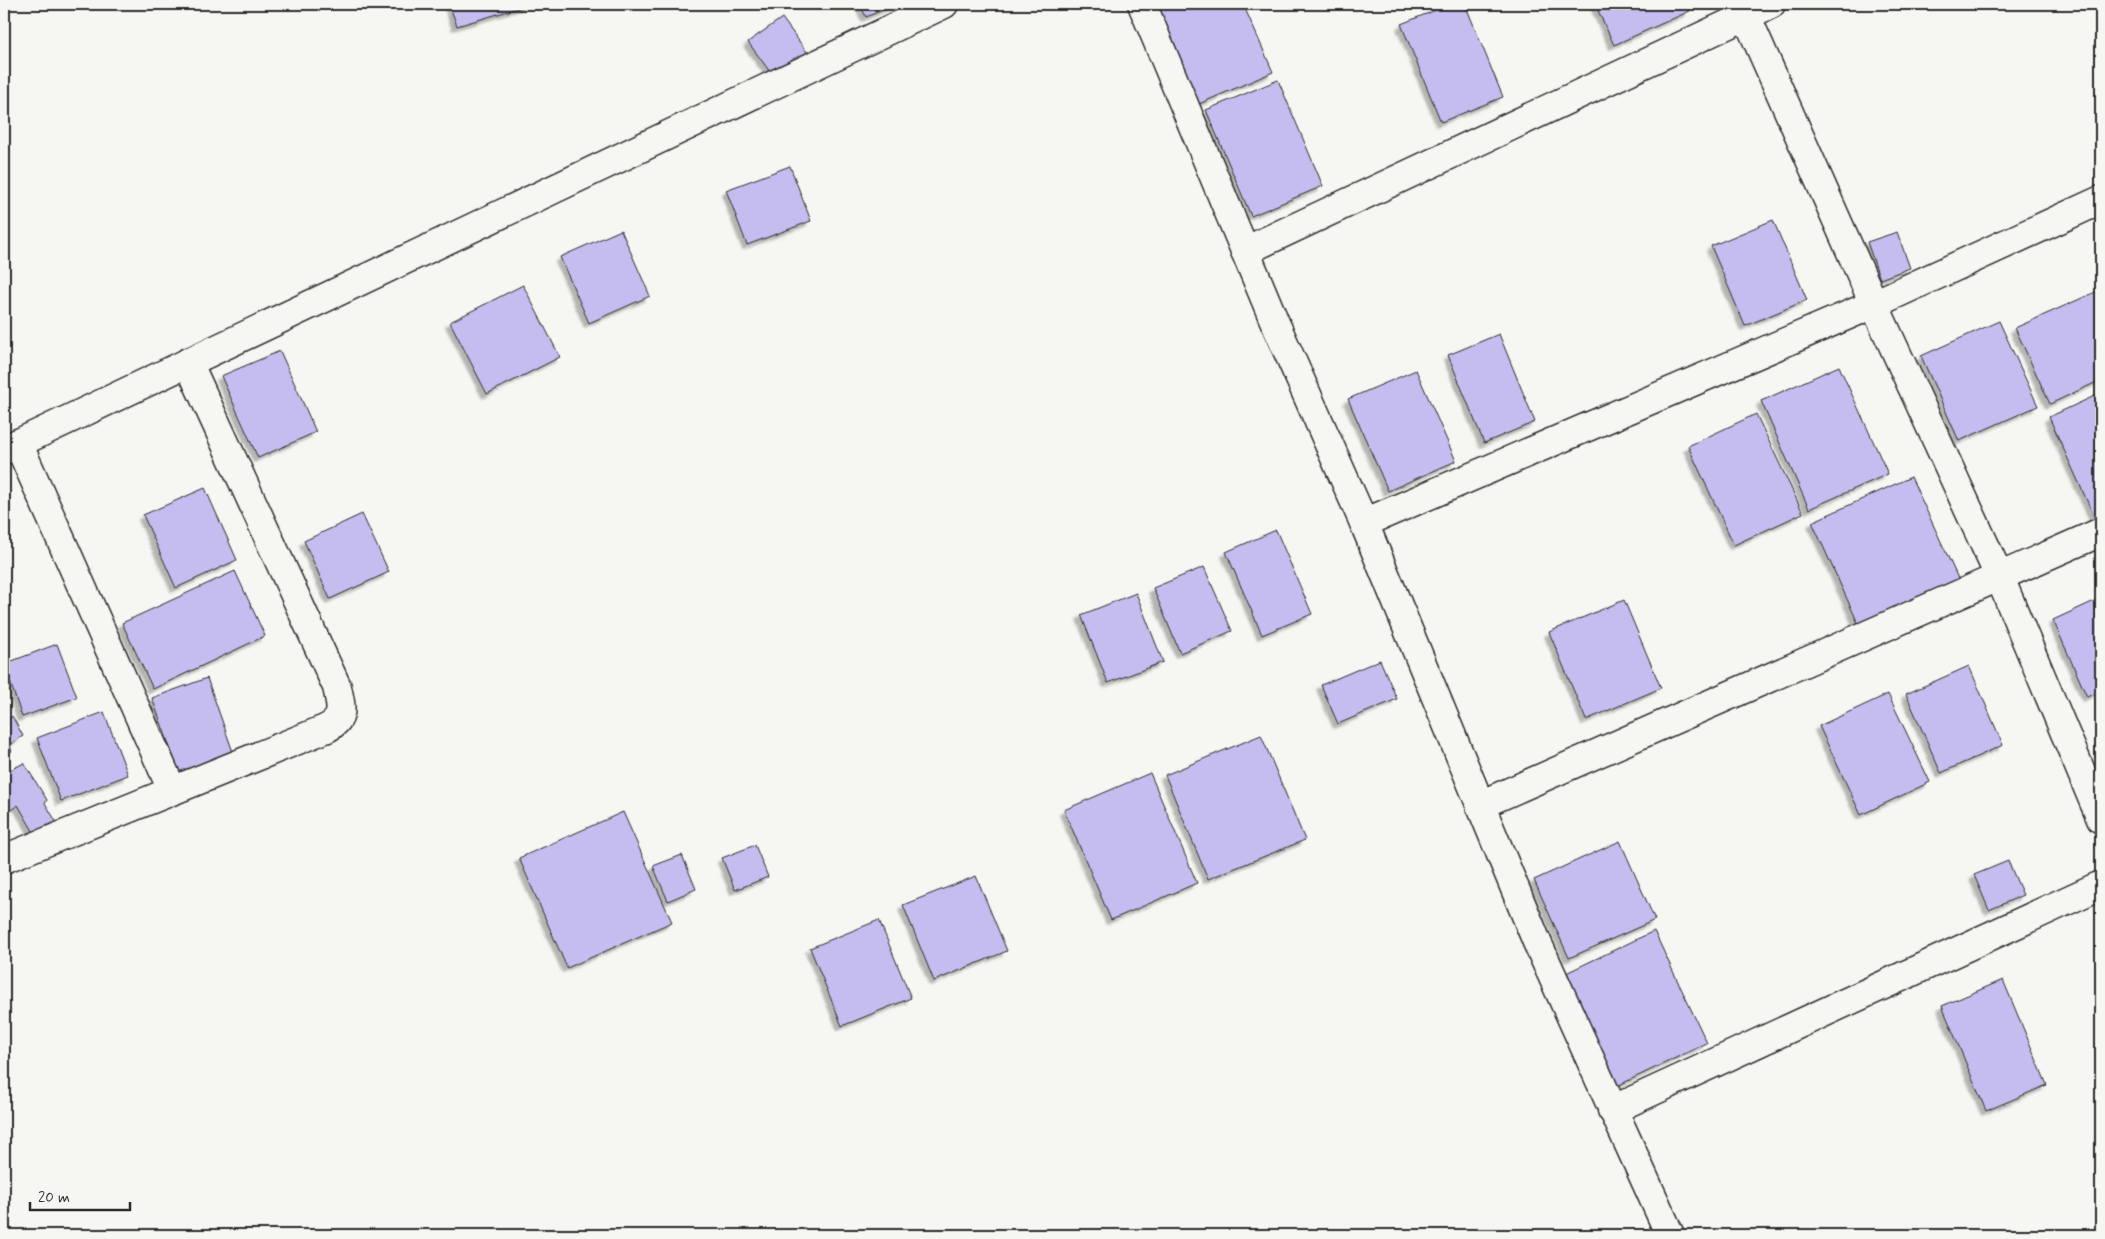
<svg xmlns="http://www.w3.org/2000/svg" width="2105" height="1239" viewBox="0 0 2105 1239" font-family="Mynerve,sans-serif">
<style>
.building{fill:#c5bdef;stroke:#2b2b2b;filter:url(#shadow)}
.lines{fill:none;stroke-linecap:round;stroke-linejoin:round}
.minor-casing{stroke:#2b2b2b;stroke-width:31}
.minor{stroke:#f6f6f2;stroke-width:28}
</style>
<defs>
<filter id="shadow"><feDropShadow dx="-4.5" dy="4.5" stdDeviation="1" flood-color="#0004"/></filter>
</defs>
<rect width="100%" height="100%" fill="#f6f6f2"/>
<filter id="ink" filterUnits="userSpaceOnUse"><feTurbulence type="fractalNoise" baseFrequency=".02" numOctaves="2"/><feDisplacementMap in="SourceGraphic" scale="10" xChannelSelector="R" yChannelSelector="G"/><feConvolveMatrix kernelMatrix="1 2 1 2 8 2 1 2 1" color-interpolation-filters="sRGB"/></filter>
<g filter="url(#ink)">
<g class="building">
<path d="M 449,4 L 532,4 L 457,26 Z"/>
<path d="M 860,4 L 897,4 L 866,17 Z"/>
<path d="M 1155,4 L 1243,4 L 1273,72 L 1199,104 Z"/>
<path d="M 1451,4 L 1465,4 L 1503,97 L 1441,122 L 1401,24 Z"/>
<path d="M 1595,4 L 1686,4 L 1690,11 L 1614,45 Z"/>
<path d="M 782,18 L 810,56 L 776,80 L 748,42 Z"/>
<path d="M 1278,80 L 1323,186 L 1251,216 L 1206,110 Z"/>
<path d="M 790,166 L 811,221 L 747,245 L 726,190 Z"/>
<path d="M 1773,220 L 1807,300 L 1745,326 L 1711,246 Z"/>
<path d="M 621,230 L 650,296 L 589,323 L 560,257 Z"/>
<path d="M 1897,232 L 1910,268 L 1880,279 L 1867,242 Z"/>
<path d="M 523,285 L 560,357 L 487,394 L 450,322 Z"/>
<path d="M 2100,290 L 2101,380 L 2050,404 L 2015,328 Z"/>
<path d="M 1999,321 L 2038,406 L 1959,441 L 1921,356 Z"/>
<path d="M 1499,334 L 1535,422 L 1484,443 L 1448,355 Z"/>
<path d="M 280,351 L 316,432 L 258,458 L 221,376 Z"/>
<path d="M 1839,366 L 1888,474 L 1809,509 L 1761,401 Z"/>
<path d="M 1416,370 L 1456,461 L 1388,491 L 1348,399 Z"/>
<path d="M 2101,393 L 2101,523 L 2098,525 L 2049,417 Z"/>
<path d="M 1756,414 L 1803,513 L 1734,545 L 1688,446 Z"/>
<path d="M 1911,477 L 1962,587 L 1862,632 L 1812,522 Z"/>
<path d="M 205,488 L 237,560 L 176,588 L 143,515 Z"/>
<path d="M 362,514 L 389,572 L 330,599 L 304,541 Z"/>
<path d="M 1276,530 L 1312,614 L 1262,635 L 1226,552 Z"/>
<path d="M 1204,567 L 1232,631 L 1180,653 L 1153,588 Z"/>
<path d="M 235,571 L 265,636 L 153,689 L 122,623 Z"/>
<path d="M 1136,593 L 1163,662 L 1108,683 L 1081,615 Z"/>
<path d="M 2101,598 L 2101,691 L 2087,697 L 2053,620 Z"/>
<path d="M 1624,600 L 1661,688 L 1586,720 L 1549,632 Z"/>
<path d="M 57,644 L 77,697 L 22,717 L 4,664 Z"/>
<path d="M 1380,660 L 1397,699 L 1338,724 L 1321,685 Z"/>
<path d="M 1969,666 L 2003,745 L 1941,773 L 1906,694 Z"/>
<path d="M 207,678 L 233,752 L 179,772 L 152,698 Z"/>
<path d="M 1888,694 L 1930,782 L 1861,815 L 1819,726 Z"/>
<path d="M 104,712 L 128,775 L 61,801 L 37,738 Z"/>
<path d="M 4,715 L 7,720 L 12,716 L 23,736 L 9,745 L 12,751 L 4,756 Z"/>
<path d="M 1261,735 L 1305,840 L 1208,879 L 1165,775 Z"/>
<path d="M 24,763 L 47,800 L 45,803 L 57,823 L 37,838 L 18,805 L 4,815 L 4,773 Z"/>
<path d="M 1150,773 L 1197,883 L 1111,920 L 1064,810 Z"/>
<path d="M 623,812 L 672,922 L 567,968 L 519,858 Z"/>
<path d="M 1620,841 L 1655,920 L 1569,958 L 1534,880 Z"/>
<path d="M 755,845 L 768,877 L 735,890 L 722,858 Z"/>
<path d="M 682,855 L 696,889 L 668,901 L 653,866 Z"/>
<path d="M 2008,861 L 2023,895 L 1989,910 L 1974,875 Z"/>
<path d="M 976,876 L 1007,951 L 934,981 L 903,905 Z"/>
<path d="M 879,920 L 911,998 L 842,1026 L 810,948 Z"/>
<path d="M 1654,931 L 1707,1043 L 1615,1087 L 1562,975 Z"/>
<path d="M 2003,980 L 2047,1085 L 1986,1111 L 1942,1006 Z"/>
</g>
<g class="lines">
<g class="minor-casing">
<g id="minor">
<path d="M 1142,4 L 1276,325 L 1364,523 L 1537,942 L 1670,1235"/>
<path d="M 1741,4 L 1874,304 L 2000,578 L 2101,819"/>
<path d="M 1245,251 L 1771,4"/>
<path d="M 18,443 L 172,790"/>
<path d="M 4,450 L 944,4"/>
<path d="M 1364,523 L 1874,304 L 2101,200"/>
<path d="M 1480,805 L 2101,532"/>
<path d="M 4,859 L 325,729 C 346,719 341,707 337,687 L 188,362"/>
<path d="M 1612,1110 L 2101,885"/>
</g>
</g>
<use href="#minor" class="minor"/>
</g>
</g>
<rect width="2105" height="1239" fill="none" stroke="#f6f6f2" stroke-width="20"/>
<rect x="10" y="10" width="2085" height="1219" fill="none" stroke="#2b2b2b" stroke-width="2" filter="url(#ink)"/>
<path d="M30 1202v8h100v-8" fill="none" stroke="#2b2b2b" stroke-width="2.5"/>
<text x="38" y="1202" font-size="15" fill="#2b2b2b" stroke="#f6f6f2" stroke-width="4" paint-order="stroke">20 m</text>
</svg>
